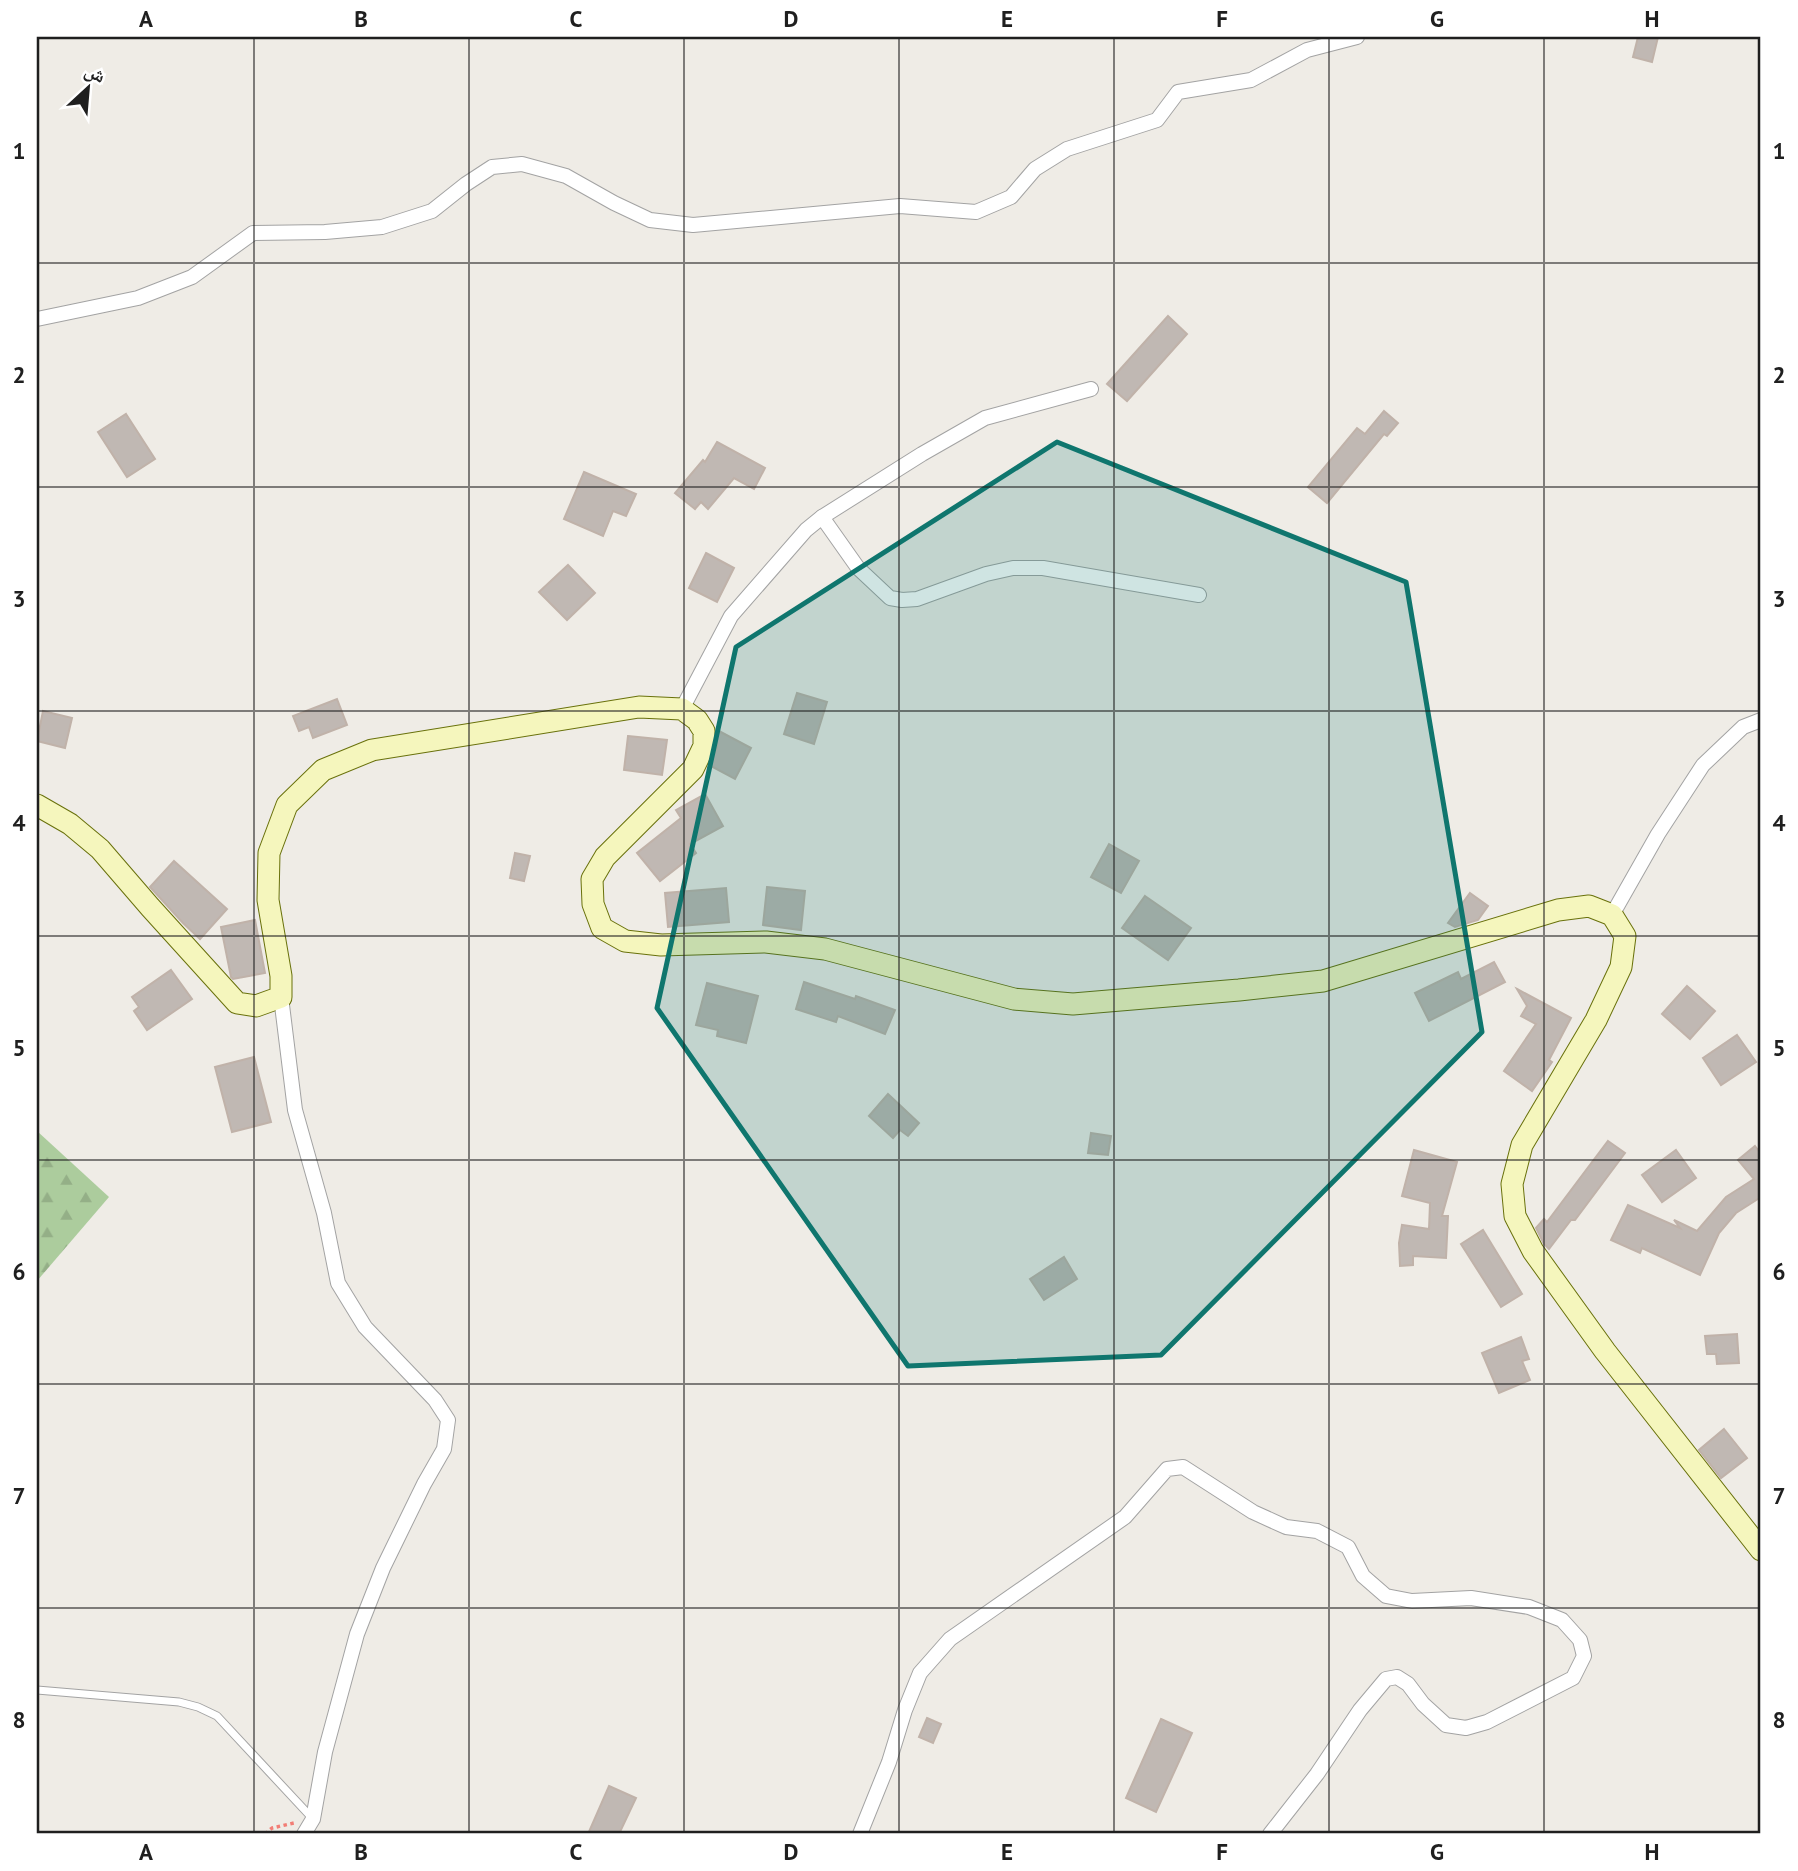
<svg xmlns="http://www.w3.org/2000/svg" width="1798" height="1871" viewBox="0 0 1798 1871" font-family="'PT Sans','Noto Naskh Arabic',sans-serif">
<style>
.forest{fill:url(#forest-firs)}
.building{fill:#c0b8b3;stroke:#c0b2a9;stroke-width:2}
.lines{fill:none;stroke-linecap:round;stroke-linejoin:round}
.lane-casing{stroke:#a3a3a3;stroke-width:9}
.street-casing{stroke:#a3a3a3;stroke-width:16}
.secondary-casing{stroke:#69710b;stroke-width:23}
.path{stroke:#f27d75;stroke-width:3.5;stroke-dasharray:3.5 3.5;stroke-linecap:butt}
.lane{stroke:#fff;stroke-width:7}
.street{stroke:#fff;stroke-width:14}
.secondary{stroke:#f5f6bd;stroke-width:21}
.marked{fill:#0f766e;fill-opacity:0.2;stroke:#0f766e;stroke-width:5;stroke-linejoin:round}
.grid{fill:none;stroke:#1f1f1f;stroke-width:2;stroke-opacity:0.55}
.neatline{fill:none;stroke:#1f1f1f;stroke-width:2.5}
.grid-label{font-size:23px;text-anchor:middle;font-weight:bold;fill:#1f1f1f}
</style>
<defs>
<pattern id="forest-firs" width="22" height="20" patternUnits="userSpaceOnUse" patternTransform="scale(1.75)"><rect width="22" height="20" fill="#accc9d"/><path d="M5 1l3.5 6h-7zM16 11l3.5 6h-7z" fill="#94af87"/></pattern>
</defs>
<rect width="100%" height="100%" fill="#efece6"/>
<path class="forest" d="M 37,1131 L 109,1197 L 37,1281 Z"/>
<g class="building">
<path d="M 1638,37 L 1658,37 L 1652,62 L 1633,57 Z"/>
<path d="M 1168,316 L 1187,334 L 1127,401 L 1107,384 Z"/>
<path d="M 1384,411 L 1398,423 L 1387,436 L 1384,434 L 1327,503 L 1308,487 L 1357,428 L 1365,434 Z"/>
<path d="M 126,414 L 155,459 L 127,477 L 98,432 Z"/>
<path d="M 717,442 L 765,468 L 754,489 L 734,478 L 708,509 L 701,502 L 695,509 L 675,493 L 703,460 L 705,462 Z"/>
<path d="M 584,472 L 636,494 L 626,516 L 613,511 L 603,536 L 564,519 Z"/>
<path d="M 706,553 L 734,568 L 717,602 L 689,588 Z"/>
<path d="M 568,565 L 595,593 L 567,620 L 539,592 Z"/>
<path d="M 797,693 L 827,702 L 814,744 L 784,734 Z"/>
<path d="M 337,699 L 347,725 L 313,738 L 309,727 L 299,731 L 293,716 Z"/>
<path d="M 43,711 L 72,718 L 65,748 L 37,741 Z"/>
<path d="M 717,730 L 751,748 L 735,779 L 709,765 L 717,747 Z"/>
<path d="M 628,736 L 667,740 L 662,775 L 624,770 Z"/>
<path d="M 705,794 L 723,826 L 690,844 L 696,853 L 660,881 L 637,853 L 681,818 L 676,810 Z"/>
<path d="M 1109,844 L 1139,861 L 1121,893 L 1091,877 Z"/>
<path d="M 515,853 L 530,856 L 524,881 L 510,878 Z"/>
<path d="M 174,861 L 227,909 L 200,939 L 183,923 L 150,887 Z"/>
<path d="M 767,887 L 805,891 L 801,930 L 763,925 Z"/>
<path d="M 726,888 L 729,922 L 668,927 L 665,893 Z"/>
<path d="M 1470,893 L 1488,906 L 1478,920 L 1455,927 L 1448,923 Z"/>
<path d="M 1145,896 L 1191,928 L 1168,960 L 1122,928 Z"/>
<path d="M 255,920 L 265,973 L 233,979 L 231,977 L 221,927 Z"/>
<path d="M 1494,962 L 1505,982 L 1429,1021 L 1415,993 L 1458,972 L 1461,979 Z"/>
<path d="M 171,970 L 192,999 L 147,1030 L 134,1011 L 139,1007 L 132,997 Z"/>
<path d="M 804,982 L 855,999 L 856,996 L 895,1010 L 885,1034 L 838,1016 L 836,1022 L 796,1009 Z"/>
<path d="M 707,983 L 758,996 L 746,1043 L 717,1036 L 718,1030 L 696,1025 Z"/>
<path d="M 1687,986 L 1715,1011 L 1690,1039 L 1662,1014 Z"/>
<path d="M 1517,989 L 1571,1018 L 1549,1060 L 1552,1062 L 1532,1091 L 1504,1071 L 1536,1024 L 1521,1016 L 1527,1006 Z"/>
<path d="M 1737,1035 L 1756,1062 L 1721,1085 L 1703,1058 Z"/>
<path d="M 254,1057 L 271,1122 L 232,1132 L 215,1067 Z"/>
<path d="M 888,1094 L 919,1123 L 908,1136 L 900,1130 L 893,1138 L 869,1116 Z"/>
<path d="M 1091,1133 L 1111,1136 L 1108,1155 L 1088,1153 Z"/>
<path d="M 1608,1141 L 1625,1153 L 1575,1220 L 1571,1220 L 1549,1249 L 1544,1244 L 1536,1228 L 1544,1219 L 1547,1222 Z"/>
<path d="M 1755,1146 L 1761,1154 L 1761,1197 L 1736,1213 L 1719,1233 L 1700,1275 L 1642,1248 L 1640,1253 L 1611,1240 L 1628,1205 L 1680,1228 L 1674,1220 L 1697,1231 L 1726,1197 L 1754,1179 L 1738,1160 Z"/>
<path d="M 1414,1150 L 1457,1162 L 1442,1216 L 1448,1216 L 1446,1258 L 1413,1256 L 1413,1265 L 1400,1266 L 1399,1243 L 1402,1225 L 1429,1229 L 1430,1203 L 1402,1196 Z"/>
<path d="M 1676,1150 L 1696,1178 L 1662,1202 L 1642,1175 Z"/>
<path d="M 1483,1230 L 1522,1294 L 1501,1307 L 1461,1244 Z"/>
<path d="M 1064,1257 L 1077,1279 L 1044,1300 L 1030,1279 Z"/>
<path d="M 1737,1334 L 1739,1363 L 1717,1364 L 1716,1354 L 1707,1354 L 1705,1336 Z"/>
<path d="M 1521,1337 L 1529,1359 L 1522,1361 L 1530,1380 L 1499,1393 L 1482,1353 Z"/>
<path d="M 1724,1429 L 1747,1458 L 1721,1478 L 1699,1450 Z"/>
<path d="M 927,1718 L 941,1724 L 933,1743 L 919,1737 Z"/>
<path d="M 1161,1719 L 1192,1733 L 1156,1812 L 1126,1798 Z"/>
<path d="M 609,1786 L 636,1798 L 619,1834 L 588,1834 Z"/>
</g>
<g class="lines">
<g class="lane-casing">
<path id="lane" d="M 37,1690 L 179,1702 L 198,1707 L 217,1716 L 313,1819"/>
</g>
<g class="street-casing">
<g id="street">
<path d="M 37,319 L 138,298 L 192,277 L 253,233 L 325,232 L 382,227 L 432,211 L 466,184 L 492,167 L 522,164 L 566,176 L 614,203 L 650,220 L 693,225 L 900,206 L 976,212 L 1011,197 L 1035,169 L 1067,149 L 1157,120 L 1178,92 L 1251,80 L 1307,50 L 1357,37"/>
<path d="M 822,517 L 858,568 L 890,598 L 902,600 L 917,599 L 986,574 L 1013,568 L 1043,568 L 1199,595"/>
<path d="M 682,709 L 731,616 L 806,530 L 822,517 L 922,454 L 985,418 L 1091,389"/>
<path d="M 1612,915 L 1658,834 L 1703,765 L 1743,727 L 1761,720"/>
<path d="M 281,997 L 295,1110 L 324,1213 L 338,1283 L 365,1327 L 435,1400 L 448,1420 L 444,1449 L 424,1484 L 383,1568 L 357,1634 L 325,1752 L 313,1819 L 304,1834"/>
<path d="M 860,1834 L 889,1762 L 905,1710 L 920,1673 L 950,1639 L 1125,1517 L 1167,1469 L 1183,1467 L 1253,1512 L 1286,1527 L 1317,1531 L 1348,1547 L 1363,1576 L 1386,1596 L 1412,1601 L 1471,1598 L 1529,1607 L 1562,1620 L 1580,1640 L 1584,1656 L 1573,1678 L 1487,1722 L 1466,1728 L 1446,1725 L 1423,1704 L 1408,1684 L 1397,1677 L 1386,1679 L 1360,1710 L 1317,1774 L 1270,1834"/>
</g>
</g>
<g class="secondary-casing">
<path id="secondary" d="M 37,805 L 70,824 L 100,849 L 150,907 L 237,1003 L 256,1006 L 281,997 L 281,976 L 268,900 L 269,853 L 287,805 L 323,770 L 372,750 L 639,707 L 682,709 L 697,720 L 704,731 L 704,746 L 693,769 L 605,857 L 592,879 L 593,904 L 602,928 L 625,941 L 661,945 L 766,942 L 825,949 L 1014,999 L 1073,1004 L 1239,990 L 1323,981 L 1558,910 L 1589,906 L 1612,915 L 1625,936 L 1621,967 L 1596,1020 L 1522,1145 L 1512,1184 L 1515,1216 L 1533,1251 L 1605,1351 L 1761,1550"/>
</g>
<path class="path" d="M 265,1834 L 272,1828 L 294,1823"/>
<use href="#lane" class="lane"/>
<use href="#street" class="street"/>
<use href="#secondary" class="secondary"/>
</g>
<path class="marked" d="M 1057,442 L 1406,582 L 1482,1032 L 1161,1355 L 908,1366 L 657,1008 L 736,647 Z"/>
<path class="grid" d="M 254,37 L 254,1834M 469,37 L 469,1834M 684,37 L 684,1834M 899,37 L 899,1834M 1114,37 L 1114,1834M 1329,37 L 1329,1834M 1544,37 L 1544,1834M 37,263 L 1761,263M 37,487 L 1761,487M 37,711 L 1761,711M 37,936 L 1761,936M 37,1160 L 1761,1160M 37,1384 L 1761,1384M 37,1608 L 1761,1608"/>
<rect width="1798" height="1871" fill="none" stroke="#ffffff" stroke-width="77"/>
<g transform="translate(88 88) rotate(26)" stroke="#ffffff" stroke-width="5" paint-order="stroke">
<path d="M0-5L12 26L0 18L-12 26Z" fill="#1f1f1f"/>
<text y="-10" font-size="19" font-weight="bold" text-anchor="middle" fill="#1f1f1f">ش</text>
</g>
<rect x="38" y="38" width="1721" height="1794" class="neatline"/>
<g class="grid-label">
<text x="146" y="27">A</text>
<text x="361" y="27">B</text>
<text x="576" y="27">C</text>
<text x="791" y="27">D</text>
<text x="1007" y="27">E</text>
<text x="1222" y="27">F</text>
<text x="1437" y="27">G</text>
<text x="1652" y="27">H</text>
<text x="19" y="159">1</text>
<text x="1779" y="159">1</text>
<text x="19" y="383">2</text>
<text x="1779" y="383">2</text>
<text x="19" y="607">3</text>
<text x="1779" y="607">3</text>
<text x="19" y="831">4</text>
<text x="1779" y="831">4</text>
<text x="19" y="1056">5</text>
<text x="1779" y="1056">5</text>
<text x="19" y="1280">6</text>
<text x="1779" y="1280">6</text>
<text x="19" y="1504">7</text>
<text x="1779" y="1504">7</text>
<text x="19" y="1728">8</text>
<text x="1779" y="1728">8</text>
<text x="146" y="1860">A</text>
<text x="361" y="1860">B</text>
<text x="576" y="1860">C</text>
<text x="791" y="1860">D</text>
<text x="1007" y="1860">E</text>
<text x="1222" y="1860">F</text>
<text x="1437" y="1860">G</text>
<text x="1652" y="1860">H</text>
</g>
</svg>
